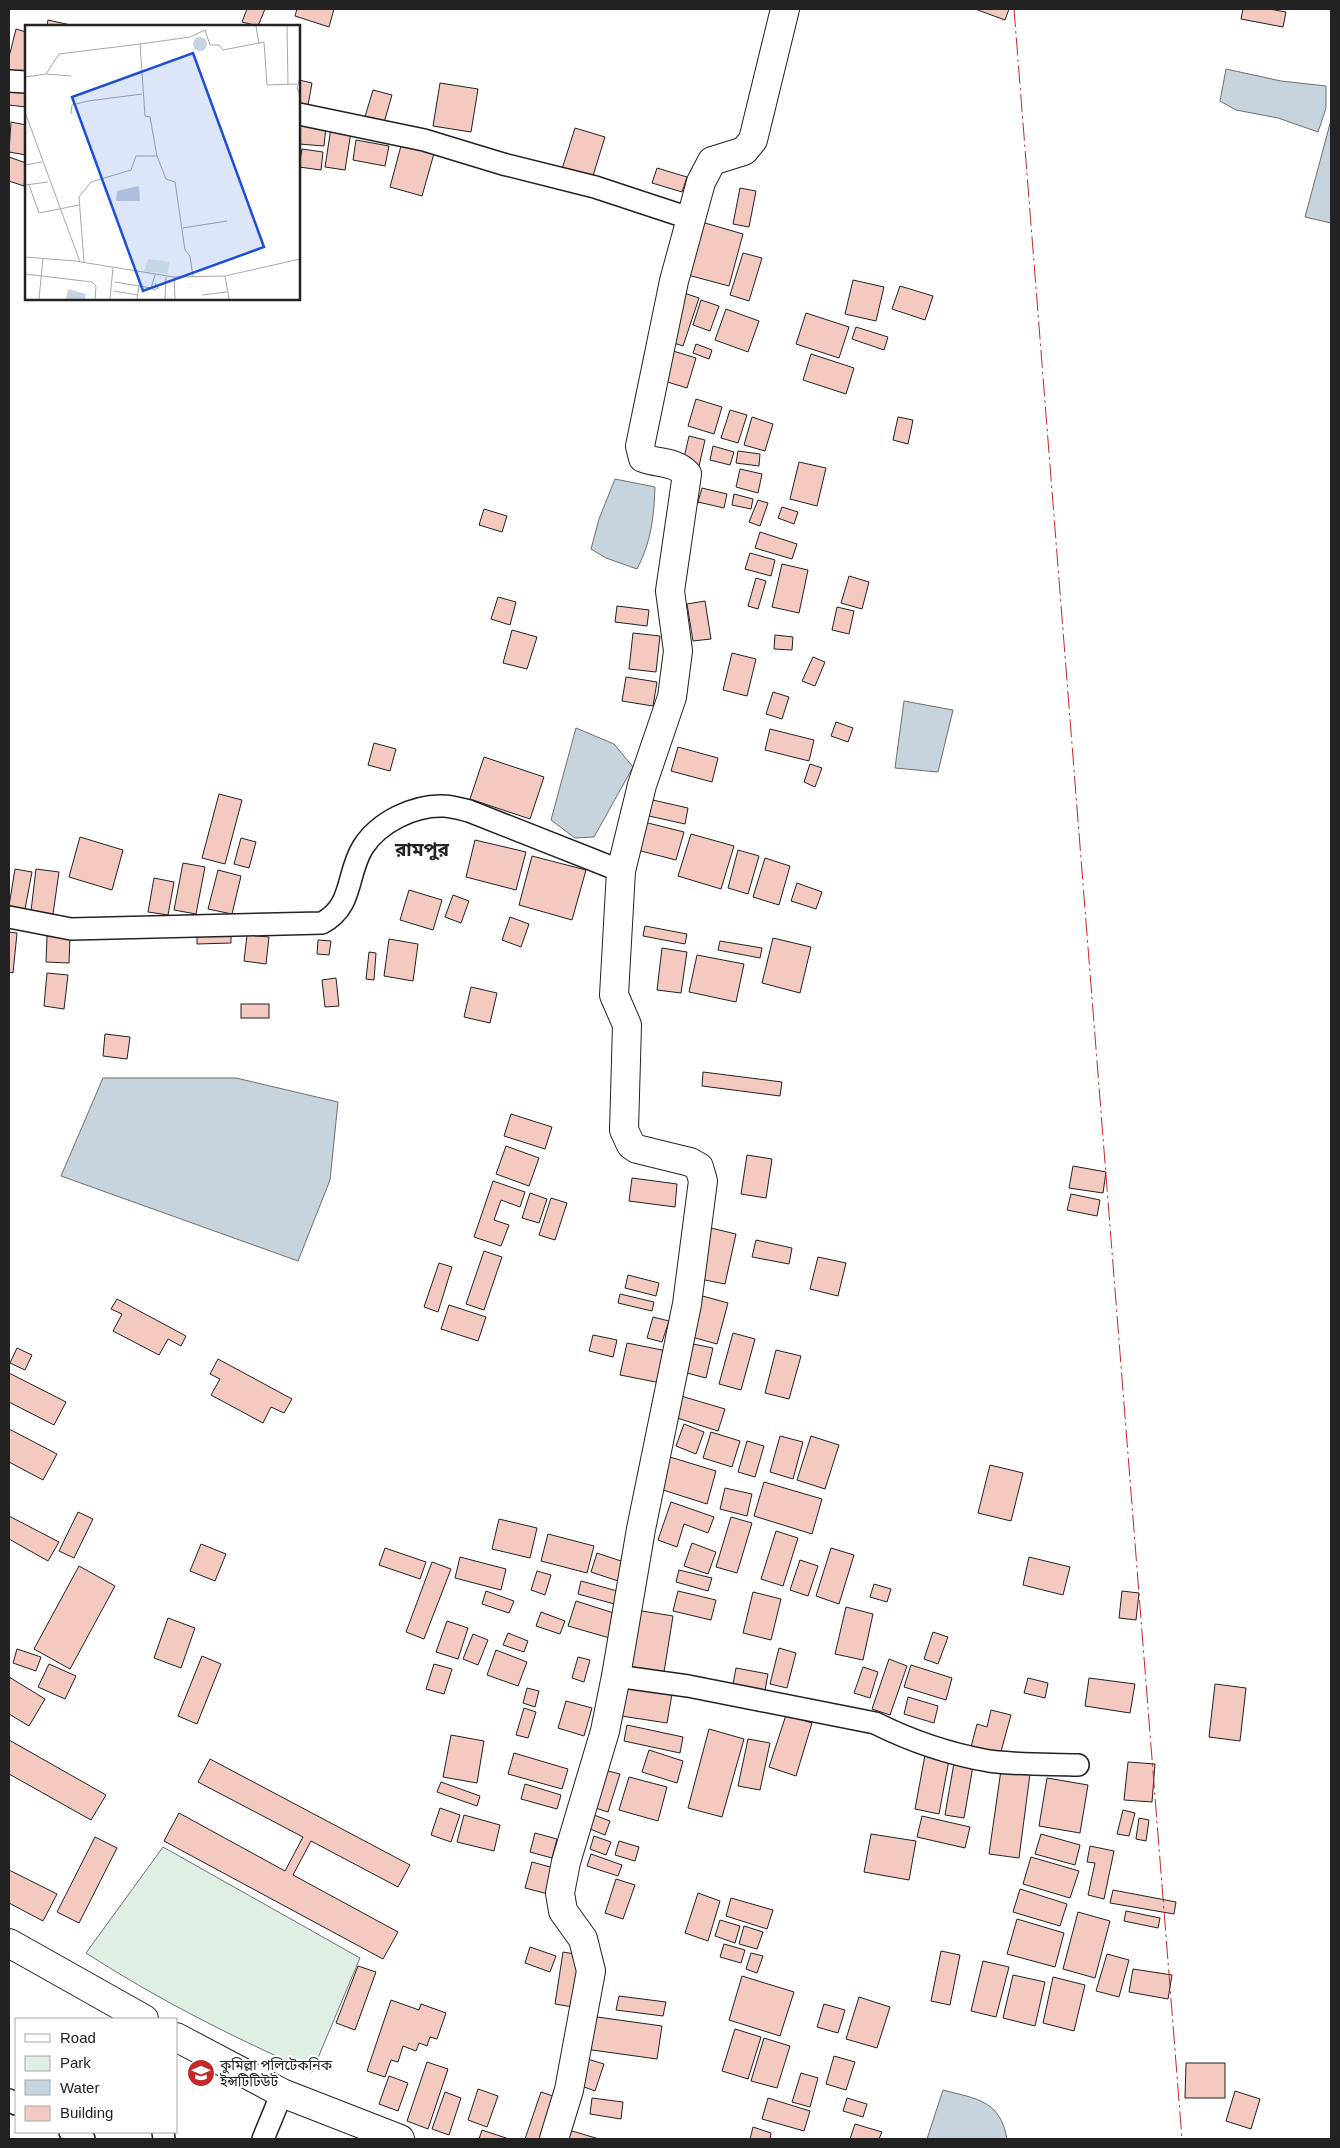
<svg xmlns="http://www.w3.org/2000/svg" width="1340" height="2148" viewBox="0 0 1340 2148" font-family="Helvetica,'Noto Sans Bengali',sans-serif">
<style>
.green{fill:#e0efe3;stroke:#6f6f6f}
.water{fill:#c7d3dd;stroke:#6f6f6f}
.building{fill:#f3c9c0;stroke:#222}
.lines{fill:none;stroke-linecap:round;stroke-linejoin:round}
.minor-casing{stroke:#222;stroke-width:24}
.major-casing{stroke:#222;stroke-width:30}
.minor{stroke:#fff;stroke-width:21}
.major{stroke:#fff;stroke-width:28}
.power{stroke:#c62828;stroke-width:1;stroke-dasharray:18 4 2.5 4;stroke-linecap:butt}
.labels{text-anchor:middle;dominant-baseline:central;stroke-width:4;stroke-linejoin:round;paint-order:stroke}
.poi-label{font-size:14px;fill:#222;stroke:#fff;text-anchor:start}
.district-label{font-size:19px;font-weight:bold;fill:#222;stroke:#fff}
.inset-road{fill:none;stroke:#a7a7a7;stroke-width:1}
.view{fill:#1d4ed8;fill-opacity:0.15;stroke:#1d4ed8;stroke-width:2.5}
.inset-edge{fill:none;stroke:#222;stroke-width:2.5}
</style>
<rect width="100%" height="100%" fill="#fff"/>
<path class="green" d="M 163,1847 L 360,1958 L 312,2072 C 234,2038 157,1999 86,1953 Z"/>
<g class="water">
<path d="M 1226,69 L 1281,81 L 1326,86 L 1326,108 L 1318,132 L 1278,118 L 1236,110 L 1220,101 Z"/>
<path d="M 1331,120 L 1331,223 L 1305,217 Z"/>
<path d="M 615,479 L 655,487 C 654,517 651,542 637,569 L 606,558 L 591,549 L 599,519 Z"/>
<path d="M 904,701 L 953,710 L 938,772 L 895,768 Z"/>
<path d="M 576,728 L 614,744 L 633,767 L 594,837 L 575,838 L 551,820 Z"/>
<path d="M 103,1078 L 236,1078 L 338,1102 L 330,1180 L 298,1261 L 61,1176 Z"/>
<path d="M 943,2090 C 977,2099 1000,2100 1007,2139 L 927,2139 Z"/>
</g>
<g class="building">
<path d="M 247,9 L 265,9 L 258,26 L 242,22 Z"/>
<path d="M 297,9 L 334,9 L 329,27 L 295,16 Z"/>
<path d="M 975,9 L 1009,9 L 1005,20 Z"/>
<path d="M 1243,9 L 1269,9 L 1286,12 L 1283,27 L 1241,19 Z"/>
<path d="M 48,20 L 75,26 L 47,26 Z"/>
<path d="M 16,29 L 26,32 L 26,63 L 24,73 L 9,70 L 9,57 Z"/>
<path d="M 299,80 L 312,83 L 308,105 L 299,103 Z"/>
<path d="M 440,83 L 478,89 L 471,132 L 433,126 Z"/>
<path d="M 9,86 L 26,88 L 26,107 L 9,105 Z"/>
<path d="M 373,90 L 392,95 L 383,126 L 364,120 Z"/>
<path d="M 11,122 L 26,125 L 26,155 L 9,152 Z"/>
<path d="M 299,123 L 326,126 L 324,146 L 299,144 Z"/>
<path d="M 331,128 L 351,132 L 345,170 L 325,167 Z"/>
<path d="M 575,128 L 605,137 L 592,179 L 562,169 Z"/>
<path d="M 356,140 L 389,146 L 385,166 L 353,160 Z"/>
<path d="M 402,142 L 435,150 L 422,196 L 390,187 Z"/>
<path d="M 302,149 L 323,152 L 321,170 L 299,167 Z"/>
<path d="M 9,157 L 26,163 L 24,186 L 9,181 Z"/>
<path d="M 657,168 L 687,177 L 682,192 L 652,183 Z"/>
<path d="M 740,188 L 756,191 L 749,227 L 733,224 Z"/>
<path d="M 698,221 L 743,234 L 729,286 L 684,274 Z"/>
<path d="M 743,253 L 762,258 L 749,301 L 730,295 Z"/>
<path d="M 853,280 L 884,287 L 876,321 L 845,314 Z"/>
<path d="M 900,286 L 933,296 L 925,320 L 892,309 Z"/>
<path d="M 681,292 L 699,298 L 683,346 L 665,340 Z"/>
<path d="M 701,300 L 719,306 L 710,331 L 693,325 Z"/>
<path d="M 726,309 L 759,321 L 748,352 L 715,340 Z"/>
<path d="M 806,313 L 849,327 L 839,358 L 796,344 Z"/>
<path d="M 856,327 L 888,337 L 884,350 L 852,339 Z"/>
<path d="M 696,344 L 712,350 L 709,359 L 693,353 Z"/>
<path d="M 670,350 L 696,358 L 687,388 L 661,380 Z"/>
<path d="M 811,354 L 854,368 L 846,394 L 803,380 Z"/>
<path d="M 696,399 L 722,407 L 714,434 L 688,426 Z"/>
<path d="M 730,410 L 747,415 L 738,443 L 721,438 Z"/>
<path d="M 752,417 L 773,424 L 765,451 L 744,445 Z"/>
<path d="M 898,417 L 913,420 L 908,444 L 893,440 Z"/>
<path d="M 689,436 L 705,440 L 699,466 L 683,462 Z"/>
<path d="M 713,446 L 734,452 L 730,465 L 710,460 Z"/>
<path d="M 738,451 L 760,454 L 759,466 L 736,463 Z"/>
<path d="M 799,462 L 826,468 L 817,506 L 790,499 Z"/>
<path d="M 740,469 L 762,474 L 758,493 L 736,487 Z"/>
<path d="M 702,488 L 727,494 L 724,508 L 698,502 Z"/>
<path d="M 734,494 L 753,499 L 751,509 L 732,505 Z"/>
<path d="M 758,500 L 768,503 L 760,526 L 749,522 Z"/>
<path d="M 782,507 L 798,512 L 794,524 L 778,518 Z"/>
<path d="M 484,509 L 507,516 L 502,532 L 479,525 Z"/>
<path d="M 760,532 L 797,544 L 792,559 L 755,548 Z"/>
<path d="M 750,553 L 775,560 L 771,576 L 745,569 Z"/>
<path d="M 782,564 L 808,570 L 799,613 L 772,607 Z"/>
<path d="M 849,576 L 869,582 L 862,609 L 841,603 Z"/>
<path d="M 756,578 L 766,581 L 758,609 L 748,606 Z"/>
<path d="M 498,597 L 516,602 L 510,625 L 491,619 Z"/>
<path d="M 705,601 L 711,639 L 693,641 L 687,604 Z"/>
<path d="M 617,606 L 649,610 L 647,626 L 615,622 Z"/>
<path d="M 837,607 L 854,611 L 849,634 L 832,630 Z"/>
<path d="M 512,630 L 537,637 L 527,669 L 503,663 Z"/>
<path d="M 633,633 L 660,636 L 656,672 L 629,669 Z"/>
<path d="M 775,635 L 793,637 L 792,650 L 774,649 Z"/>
<path d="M 732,653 L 756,659 L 747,696 L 723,690 Z"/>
<path d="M 813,657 L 825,662 L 815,686 L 802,681 Z"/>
<path d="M 626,677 L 657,682 L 653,706 L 622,701 Z"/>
<path d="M 773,692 L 789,697 L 782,719 L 766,714 Z"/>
<path d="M 836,722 L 853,728 L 848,742 L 831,736 Z"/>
<path d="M 770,729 L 814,740 L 809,761 L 765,750 Z"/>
<path d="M 374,743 L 396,749 L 390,771 L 368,765 Z"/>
<path d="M 678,747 L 718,758 L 712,782 L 671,771 Z"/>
<path d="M 484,757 L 544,777 L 530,819 L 470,799 Z"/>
<path d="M 810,764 L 822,768 L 815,787 L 804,782 Z"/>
<path d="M 219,794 L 242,800 L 225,864 L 202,858 Z"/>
<path d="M 644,798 L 688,808 L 685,824 L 640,814 Z"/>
<path d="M 644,822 L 684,832 L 676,860 L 637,850 Z"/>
<path d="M 691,834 L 734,846 L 721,889 L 678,876 Z"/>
<path d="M 80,837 L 123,850 L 112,890 L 69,877 Z"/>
<path d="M 241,838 L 256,842 L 249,868 L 234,864 Z"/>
<path d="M 475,840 L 526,852 L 516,890 L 466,877 Z"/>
<path d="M 738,850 L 759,856 L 748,894 L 728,888 Z"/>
<path d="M 532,856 L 586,870 L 572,920 L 519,905 Z"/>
<path d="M 765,858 L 790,866 L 779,905 L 753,897 Z"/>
<path d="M 183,863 L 205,867 L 196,914 L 174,910 Z"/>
<path d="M 15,869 L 32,872 L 25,909 L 9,906 Z"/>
<path d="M 36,869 L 59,872 L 53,914 L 31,911 Z"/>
<path d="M 218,870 L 241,876 L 232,914 L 208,909 Z"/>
<path d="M 154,878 L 174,882 L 168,915 L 148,912 Z"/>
<path d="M 797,883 L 822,892 L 816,909 L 791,901 Z"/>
<path d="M 409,890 L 442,900 L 433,930 L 400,920 Z"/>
<path d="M 453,895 L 469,901 L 461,923 L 445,917 Z"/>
<path d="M 510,917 L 529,924 L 521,947 L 502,940 Z"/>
<path d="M 645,926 L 687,934 L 685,944 L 643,936 Z"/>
<path d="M 9,932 L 17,933 L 13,973 L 9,972 Z"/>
<path d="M 197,932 L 231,932 L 231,943 L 197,944 Z"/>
<path d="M 247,935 L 269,937 L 266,964 L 244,961 Z"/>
<path d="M 47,936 L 70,937 L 69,963 L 46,962 Z"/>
<path d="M 773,938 L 811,947 L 800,993 L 762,983 Z"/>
<path d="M 389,939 L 418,944 L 413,981 L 384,976 Z"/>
<path d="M 318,940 L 331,941 L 329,955 L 317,954 Z"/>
<path d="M 720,941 L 762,948 L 760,958 L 718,950 Z"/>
<path d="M 662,948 L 687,952 L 681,993 L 657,990 Z"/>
<path d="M 369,952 L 376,953 L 374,980 L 366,979 Z"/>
<path d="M 697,955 L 744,964 L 736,1002 L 689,992 Z"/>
<path d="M 47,973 L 68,975 L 64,1009 L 44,1006 Z"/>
<path d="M 336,978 L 339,1006 L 325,1007 L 322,980 Z"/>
<path d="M 471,987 L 497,993 L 490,1023 L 464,1017 Z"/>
<rect x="241" y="1004" width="28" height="14"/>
<path d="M 105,1034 L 130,1037 L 127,1059 L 103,1056 Z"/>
<path d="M 703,1072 L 782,1082 L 780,1096 L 702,1086 Z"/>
<path d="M 511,1114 L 552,1127 L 545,1149 L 504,1136 Z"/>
<path d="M 506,1146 L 539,1158 L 529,1186 L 496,1174 Z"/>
<path d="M 747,1155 L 772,1159 L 766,1198 L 741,1194 Z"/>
<path d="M 1073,1166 L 1106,1172 L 1103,1193 L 1069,1188 Z"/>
<path d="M 632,1178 L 677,1184 L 675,1207 L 629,1201 Z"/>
<path d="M 493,1181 L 525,1192 L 520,1207 L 501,1200 L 494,1220 L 509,1225 L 501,1246 L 474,1237 Z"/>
<path d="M 530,1193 L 547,1199 L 539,1223 L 522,1218 Z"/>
<path d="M 1071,1194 L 1100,1200 L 1097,1216 L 1067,1210 Z"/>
<path d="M 551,1198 L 567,1203 L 555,1240 L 539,1235 Z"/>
<path d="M 711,1228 L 736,1234 L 725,1284 L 700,1279 Z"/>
<path d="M 756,1240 L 792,1248 L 789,1264 L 752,1257 Z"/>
<path d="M 484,1251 L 502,1257 L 484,1310 L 466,1304 Z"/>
<path d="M 818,1257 L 846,1263 L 838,1296 L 810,1289 Z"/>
<path d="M 439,1263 L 452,1267 L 438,1312 L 424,1307 Z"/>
<path d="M 628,1275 L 659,1283 L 656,1296 L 625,1288 Z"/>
<path d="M 620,1294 L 654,1302 L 652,1311 L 618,1303 Z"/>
<path d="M 699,1295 L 728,1303 L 717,1344 L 688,1336 Z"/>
<path d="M 117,1299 L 186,1336 L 181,1346 L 168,1339 L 159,1355 L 113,1331 L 122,1314 L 111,1309 Z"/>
<path d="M 449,1305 L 486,1317 L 478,1341 L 441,1329 Z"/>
<path d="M 653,1317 L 669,1321 L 662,1342 L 647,1338 Z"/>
<path d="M 733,1333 L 755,1339 L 741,1390 L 719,1384 Z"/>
<path d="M 593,1335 L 617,1340 L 613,1357 L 589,1351 Z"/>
<path d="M 627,1343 L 667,1351 L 661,1383 L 620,1375 Z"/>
<path d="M 693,1344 L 713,1348 L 706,1378 L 687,1373 Z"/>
<path d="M 17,1348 L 32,1355 L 25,1370 L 10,1363 Z"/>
<path d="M 776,1350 L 801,1356 L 789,1399 L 765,1393 Z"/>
<path d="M 218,1359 L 292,1399 L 284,1413 L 271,1407 L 263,1423 L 211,1395 L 220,1379 L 210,1374 Z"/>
<path d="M 9,1373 L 66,1402 L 54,1425 L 9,1402 Z"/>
<path d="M 681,1396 L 725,1409 L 718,1431 L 674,1417 Z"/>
<path d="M 684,1424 L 704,1432 L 696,1454 L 676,1446 Z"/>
<path d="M 9,1429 L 57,1454 L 43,1480 L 9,1462 Z"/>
<path d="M 711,1432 L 740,1441 L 732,1467 L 703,1458 Z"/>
<path d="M 780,1436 L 803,1442 L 793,1479 L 770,1472 Z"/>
<path d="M 811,1436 L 839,1445 L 825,1489 L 797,1480 Z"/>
<path d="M 747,1441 L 764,1446 L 755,1477 L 738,1472 Z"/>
<path d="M 670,1457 L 716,1471 L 707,1504 L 660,1489 Z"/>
<path d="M 990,1465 L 1023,1473 L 1011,1521 L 978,1513 Z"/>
<path d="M 764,1482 L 822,1499 L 812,1534 L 754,1516 Z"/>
<path d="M 725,1488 L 752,1494 L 747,1516 L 720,1509 Z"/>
<path d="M 671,1502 L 714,1517 L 708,1533 L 684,1524 L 677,1547 L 658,1540 Z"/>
<path d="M 78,1512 L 93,1519 L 74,1558 L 59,1551 Z"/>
<path d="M 9,1516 L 59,1542 L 48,1561 L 9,1539 Z"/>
<path d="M 731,1517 L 752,1523 L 737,1573 L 716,1567 Z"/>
<path d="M 499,1519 L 537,1528 L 530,1558 L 492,1549 Z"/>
<path d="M 776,1531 L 798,1538 L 783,1586 L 761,1579 Z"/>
<path d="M 548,1534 L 594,1546 L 587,1573 L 541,1561 Z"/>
<path d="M 692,1543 L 716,1552 L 708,1574 L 684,1566 Z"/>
<path d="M 201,1544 L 226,1554 L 215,1581 L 190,1571 Z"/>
<path d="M 385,1548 L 426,1562 L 420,1579 L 379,1565 Z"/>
<path d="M 831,1548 L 854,1555 L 839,1604 L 816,1596 Z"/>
<path d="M 597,1553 L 624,1562 L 618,1581 L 591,1572 Z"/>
<path d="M 460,1557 L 506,1569 L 501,1590 L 455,1578 Z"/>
<path d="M 1029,1557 L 1070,1567 L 1063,1595 L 1023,1585 Z"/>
<path d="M 800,1560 L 818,1566 L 808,1596 L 790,1590 Z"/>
<path d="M 432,1562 L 451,1569 L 424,1639 L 406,1632 Z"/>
<path d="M 79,1566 L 115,1586 L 70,1669 L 34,1649 Z"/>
<path d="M 679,1570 L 712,1578 L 708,1591 L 676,1582 Z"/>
<path d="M 537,1571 L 551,1575 L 545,1595 L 531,1590 Z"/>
<path d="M 581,1581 L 621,1592 L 618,1605 L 578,1594 Z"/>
<path d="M 874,1584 L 891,1589 L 887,1602 L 870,1597 Z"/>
<path d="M 486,1591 L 514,1601 L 509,1613 L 482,1604 Z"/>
<path d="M 678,1591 L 716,1600 L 711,1620 L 673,1611 Z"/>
<path d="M 1122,1591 L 1139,1593 L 1136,1620 L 1119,1618 Z"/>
<path d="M 753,1592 L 781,1599 L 771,1640 L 743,1633 Z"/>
<path d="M 576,1601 L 620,1615 L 613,1639 L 568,1626 Z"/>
<path d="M 846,1607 L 873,1614 L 863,1660 L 835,1654 Z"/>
<path d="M 636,1610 L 673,1616 L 664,1672 L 627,1666 Z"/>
<path d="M 541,1612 L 565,1621 L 560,1634 L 536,1626 Z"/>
<path d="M 168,1618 L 195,1628 L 181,1668 L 154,1658 Z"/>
<path d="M 447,1621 L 468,1628 L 458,1659 L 436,1652 Z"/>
<path d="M 933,1632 L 948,1637 L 938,1664 L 924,1659 Z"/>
<path d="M 508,1633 L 528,1641 L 524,1652 L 503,1645 Z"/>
<path d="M 473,1634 L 488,1640 L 478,1665 L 463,1659 Z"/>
<path d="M 779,1648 L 796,1653 L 787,1688 L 770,1684 Z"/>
<path d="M 17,1649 L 41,1657 L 36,1671 L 13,1663 Z"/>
<path d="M 496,1650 L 527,1662 L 518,1686 L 487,1675 Z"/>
<path d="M 202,1656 L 221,1664 L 197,1724 L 178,1716 Z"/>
<path d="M 578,1657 L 590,1660 L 584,1682 L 572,1678 Z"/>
<path d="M 889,1659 L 907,1666 L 890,1715 L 872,1709 Z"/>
<path d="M 49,1664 L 76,1676 L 65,1699 L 38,1687 Z"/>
<path d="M 434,1664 L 452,1669 L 444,1694 L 426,1689 Z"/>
<path d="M 911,1665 L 952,1678 L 946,1700 L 904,1687 Z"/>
<path d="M 863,1667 L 878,1672 L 870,1698 L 854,1693 Z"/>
<path d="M 736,1668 L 768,1674 L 765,1690 L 733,1684 Z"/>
<path d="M 9,1677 L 45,1699 L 29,1726 L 9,1714 Z"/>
<path d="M 1028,1678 L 1048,1683 L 1045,1698 L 1024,1693 Z"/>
<path d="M 1089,1678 L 1135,1684 L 1130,1713 L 1085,1706 Z"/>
<path d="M 1215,1684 L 1246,1688 L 1240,1741 L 1209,1737 Z"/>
<path d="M 620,1685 L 672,1694 L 667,1723 L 615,1715 Z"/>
<path d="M 527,1688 L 539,1691 L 535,1707 L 523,1703 Z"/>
<path d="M 908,1697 L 938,1706 L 934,1723 L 904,1714 Z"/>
<path d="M 566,1701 L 592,1708 L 584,1736 L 558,1728 Z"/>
<path d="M 524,1708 L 536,1712 L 528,1738 L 516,1735 Z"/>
<path d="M 991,1710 L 1011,1715 L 1000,1755 L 971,1747 L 977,1724 L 987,1727 Z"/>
<path d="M 786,1715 L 812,1723 L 796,1776 L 769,1767 Z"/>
<path d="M 627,1725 L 683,1737 L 680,1753 L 624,1741 Z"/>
<path d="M 709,1729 L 744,1739 L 722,1817 L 688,1808 Z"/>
<path d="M 451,1735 L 484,1741 L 477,1783 L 443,1777 Z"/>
<path d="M 748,1739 L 770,1743 L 760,1790 L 738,1786 Z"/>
<path d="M 9,1740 L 106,1795 L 91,1820 L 9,1774 Z"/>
<path d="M 649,1750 L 683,1761 L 677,1783 L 642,1772 Z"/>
<path d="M 514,1753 L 568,1769 L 562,1789 L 508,1774 Z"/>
<path d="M 925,1755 L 949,1760 L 939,1814 L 915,1809 Z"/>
<path d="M 210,1759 L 410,1865 L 398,1887 L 311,1841 L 293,1875 L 398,1932 L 383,1959 L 164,1841 L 179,1813 L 285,1871 L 303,1837 L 198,1782 Z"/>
<path d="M 1128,1762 L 1155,1764 L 1152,1802 L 1124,1800 Z"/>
<path d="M 954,1763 L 973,1766 L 964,1818 L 945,1815 Z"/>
<path d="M 604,1770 L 620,1774 L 608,1812 L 592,1807 Z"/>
<path d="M 1001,1770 L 1030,1774 L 1019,1858 L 989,1854 Z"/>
<path d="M 629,1777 L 667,1787 L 658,1821 L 619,1810 Z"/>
<path d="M 1047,1778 L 1088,1785 L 1080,1833 L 1039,1826 Z"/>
<path d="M 441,1782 L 480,1796 L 477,1806 L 437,1792 Z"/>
<path d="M 525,1784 L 561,1795 L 557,1809 L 521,1799 Z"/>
<path d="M 440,1808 L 460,1815 L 451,1842 L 431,1835 Z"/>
<path d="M 1123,1810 L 1135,1813 L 1129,1836 L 1117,1834 Z"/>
<path d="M 464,1815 L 500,1825 L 494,1851 L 457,1842 Z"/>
<path d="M 594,1815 L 610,1821 L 605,1835 L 590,1829 Z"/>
<path d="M 922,1816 L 970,1827 L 965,1848 L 917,1837 Z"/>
<path d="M 1139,1818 L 1149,1820 L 1146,1841 L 1136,1839 Z"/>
<path d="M 535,1833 L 557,1839 L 552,1858 L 530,1852 Z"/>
<path d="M 871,1834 L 916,1841 L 909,1880 L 864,1872 Z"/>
<path d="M 1041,1834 L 1080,1845 L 1075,1865 L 1035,1854 Z"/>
<path d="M 594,1836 L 611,1842 L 606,1855 L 590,1849 Z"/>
<path d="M 95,1837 L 117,1848 L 79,1923 L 57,1912 Z"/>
<path d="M 619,1841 L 639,1847 L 635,1861 L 615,1855 Z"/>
<path d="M 1090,1846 L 1114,1851 L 1104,1899 L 1088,1895 L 1095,1863 L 1087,1862 Z"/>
<path d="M 591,1854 L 622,1865 L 618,1876 L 587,1866 Z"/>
<path d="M 1031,1857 L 1079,1871 L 1070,1898 L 1023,1884 Z"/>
<path d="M 532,1862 L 554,1868 L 548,1894 L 525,1888 Z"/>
<path d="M 9,1870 L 57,1894 L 43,1921 L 9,1903 Z"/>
<path d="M 616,1879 L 635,1885 L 623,1919 L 605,1913 Z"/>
<path d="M 1020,1889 L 1067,1904 L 1060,1926 L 1013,1912 Z"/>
<path d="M 1113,1890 L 1176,1902 L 1174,1914 L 1110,1903 Z"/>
<path d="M 698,1893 L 720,1901 L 708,1941 L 685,1933 Z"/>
<path d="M 731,1898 L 773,1910 L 767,1929 L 726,1916 Z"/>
<path d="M 1126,1911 L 1160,1918 L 1158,1928 L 1124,1921 Z"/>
<path d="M 1078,1912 L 1110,1921 L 1095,1978 L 1063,1969 Z"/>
<path d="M 1017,1919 L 1064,1933 L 1055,1967 L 1007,1954 Z"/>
<path d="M 720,1920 L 740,1926 L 735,1943 L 715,1936 Z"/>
<path d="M 744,1926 L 763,1932 L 757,1949 L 739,1944 Z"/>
<path d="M 724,1944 L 745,1950 L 741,1963 L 720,1957 Z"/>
<path d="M 530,1947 L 556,1956 L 550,1972 L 525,1963 Z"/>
<path d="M 941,1951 L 960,1955 L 950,2005 L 931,2001 Z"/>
<path d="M 563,1952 L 581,1955 L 573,2007 L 555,2004 Z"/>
<path d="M 751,1953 L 763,1956 L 757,1973 L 746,1969 Z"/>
<path d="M 1107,1954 L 1129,1960 L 1119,1997 L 1096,1991 Z"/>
<path d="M 983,1961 L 1009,1967 L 996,2017 L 971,2011 Z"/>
<path d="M 358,1966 L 376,1972 L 355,2030 L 336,2023 Z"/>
<path d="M 1133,1969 L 1172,1975 L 1168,1999 L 1129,1992 Z"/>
<path d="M 1013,1975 L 1045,1982 L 1035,2026 L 1003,2018 Z"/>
<path d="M 742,1976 L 794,1992 L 780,2036 L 729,2020 Z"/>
<path d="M 1053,1977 L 1085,1985 L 1074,2031 L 1043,2023 Z"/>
<path d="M 619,1996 L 666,2002 L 663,2016 L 616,2010 Z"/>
<path d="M 859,1997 L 890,2007 L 877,2048 L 846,2039 Z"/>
<path d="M 391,2000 L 419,2010 L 421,2004 L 446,2013 L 437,2039 L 430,2037 L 427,2046 L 419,2043 L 416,2051 L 403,2046 L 398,2062 L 391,2060 L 385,2077 L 367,2071 Z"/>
<path d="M 824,2004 L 845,2010 L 838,2033 L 817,2027 Z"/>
<path d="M 590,2016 L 662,2026 L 657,2059 L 585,2049 Z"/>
<path d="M 735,2029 L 761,2037 L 748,2079 L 722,2071 Z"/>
<path d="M 764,2038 L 790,2046 L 777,2088 L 751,2081 Z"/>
<path d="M 834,2056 L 855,2062 L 846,2090 L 826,2084 Z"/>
<path d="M 584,2058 L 604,2064 L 595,2091 L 576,2084 Z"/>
<path d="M 427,2062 L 448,2069 L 428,2129 L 407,2121 Z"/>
<path d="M 1186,2063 L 1225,2063 L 1225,2098 L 1185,2098 Z"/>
<path d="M 801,2073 L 818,2078 L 810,2107 L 792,2102 Z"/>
<path d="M 389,2076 L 408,2083 L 398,2111 L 379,2104 Z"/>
<path d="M 478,2089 L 498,2096 L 487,2127 L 468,2120 Z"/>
<path d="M 1235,2091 L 1260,2099 L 1251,2129 L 1226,2121 Z"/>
<path d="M 445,2092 L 461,2098 L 449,2135 L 432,2129 Z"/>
<path d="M 541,2092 L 556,2097 L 542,2139 L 525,2139 Z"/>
<path d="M 592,2098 L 623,2102 L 621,2119 L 590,2114 Z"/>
<path d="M 768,2098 L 810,2111 L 804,2131 L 762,2119 Z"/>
<path d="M 847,2098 L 867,2104 L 863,2117 L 843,2111 Z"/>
<path d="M 855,2124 L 882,2132 L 879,2139 L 850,2139 Z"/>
<path d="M 753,2127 L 771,2133 L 770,2139 L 750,2139 Z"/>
<path d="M 562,2128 L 599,2139 L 559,2139 Z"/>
<path d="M 482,2130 L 509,2139 L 479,2139 Z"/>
</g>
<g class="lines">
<g class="minor-casing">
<g id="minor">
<path d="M 9,81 L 26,82"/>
<path d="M 299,114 L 424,140 L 503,164 L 595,187 L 692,219"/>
<path d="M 9,917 L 71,929 L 322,923 C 354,906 346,874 363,847 C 379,822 414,805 443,806 C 451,806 461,809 469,811 L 621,871"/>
<path d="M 616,1676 L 688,1686 L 875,1723 C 911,1741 949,1754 989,1761 C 1017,1765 1049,1764 1078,1765"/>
<path d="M 9,2100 L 16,2104"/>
<path d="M 70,2132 L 84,2139"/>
<path d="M 163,2132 L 164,2139"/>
<path d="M 263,2139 L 282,2093"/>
</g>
</g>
<g class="major-casing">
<g id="major">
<path d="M 9,1943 L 144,2019"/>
<path d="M 176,2037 L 282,2093 L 400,2139"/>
<path d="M 554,2139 L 569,2090 L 591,1971 L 583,1939 L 563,1911 L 560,1893 L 566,1862 L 605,1731 L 616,1676 L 641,1529 L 687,1304 L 703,1181 L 699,1167 L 690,1162 L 637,1149 L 631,1145 L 624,1130 L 627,1025 L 614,995 L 621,871 L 642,785 L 672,697 L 678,651 L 670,591 L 687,474 C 675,461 659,464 643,458 L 640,446 L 674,281 L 701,182 L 712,161 L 744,151 L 753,140 L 785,9"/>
</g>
</g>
<use href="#minor" class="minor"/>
<use href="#major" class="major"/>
<path class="power" d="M 1014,9 L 1182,2139"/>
</g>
<defs>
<g id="university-disc" transform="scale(1.4375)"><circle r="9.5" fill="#c62828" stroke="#fff"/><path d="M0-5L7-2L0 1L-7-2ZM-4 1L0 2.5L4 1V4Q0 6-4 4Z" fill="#fff"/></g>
</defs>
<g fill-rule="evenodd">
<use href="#university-disc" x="201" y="2073"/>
</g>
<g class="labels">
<g class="poi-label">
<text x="220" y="2065">কুমিল্লা পলিটেকনিক<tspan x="220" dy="16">ইন্সটিটিউট</tspan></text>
</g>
<g class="district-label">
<text x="422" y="849">রামপুর</text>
</g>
</g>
<g transform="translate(25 25)">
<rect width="275" height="275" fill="#fff"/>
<path d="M 123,234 L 144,237 L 143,249 L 119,246 Z" fill="#e0efe3"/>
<path d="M168 19a7 7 0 1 1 14 0a7 7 0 1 1-14 0ZM 114,161 L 115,176 L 91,176 L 92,166 ZM 43,264 L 61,269 L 60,274 L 41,274 Z" fill="#c7d3dd"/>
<path class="inset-road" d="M 231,1 L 234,19M 262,1 L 263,59M 21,49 L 46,51M 0,52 L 21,49 L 34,29 L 115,19M 275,53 L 272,63 L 275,70M 0,87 L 55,237M 46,89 L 47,80 L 63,76 L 117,69M 0,140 L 17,137M 0,160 L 23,157M 4,160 L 14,188 L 54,180M 158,203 L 202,196M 0,232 L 50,236 L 149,252 L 200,251 L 275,234M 59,237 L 54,172 L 66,157 L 106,145 L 111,131 L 132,131M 0,249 L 67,257 L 71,261 L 70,274M 200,251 L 204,274M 149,252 L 150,274M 168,252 L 165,231 L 160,225 L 150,157 L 141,154 L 132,131 L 125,92 L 120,91 L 115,19 L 165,12 L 180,5 L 185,20 L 194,20 L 198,25 L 239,17 L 242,60 L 272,59M 90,257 L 114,261M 130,258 L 133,263 L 129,265 L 126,263 L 130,250M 89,266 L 113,270M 177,270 L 202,267M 14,274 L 18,233M 85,274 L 88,243M 112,274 L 114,261 L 126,263M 140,274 L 141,252"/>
<path class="view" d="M 168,28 L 239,222 L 118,266 L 47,72 Z"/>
<rect width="275" height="275" class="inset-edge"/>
</g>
<rect width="1340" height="2148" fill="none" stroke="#222222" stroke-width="20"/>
<rect x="15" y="2018" width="162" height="115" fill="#ffffff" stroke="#a7a7a7"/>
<rect x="25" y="2034" width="25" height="8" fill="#ffffff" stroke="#a7a7a7"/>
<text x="60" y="2043" font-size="15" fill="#222222">Road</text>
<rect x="25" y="2056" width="25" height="15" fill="#e0efe3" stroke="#a7a7a7"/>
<text x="60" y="2068" font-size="15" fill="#222222">Park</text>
<rect x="25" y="2080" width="25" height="15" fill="#c7d3dd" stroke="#a7a7a7"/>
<text x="60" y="2093" font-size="15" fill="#222222">Water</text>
<rect x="25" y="2106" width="25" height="15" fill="#f3c9c0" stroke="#a7a7a7"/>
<text x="60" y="2118" font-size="15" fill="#222222">Building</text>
</svg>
